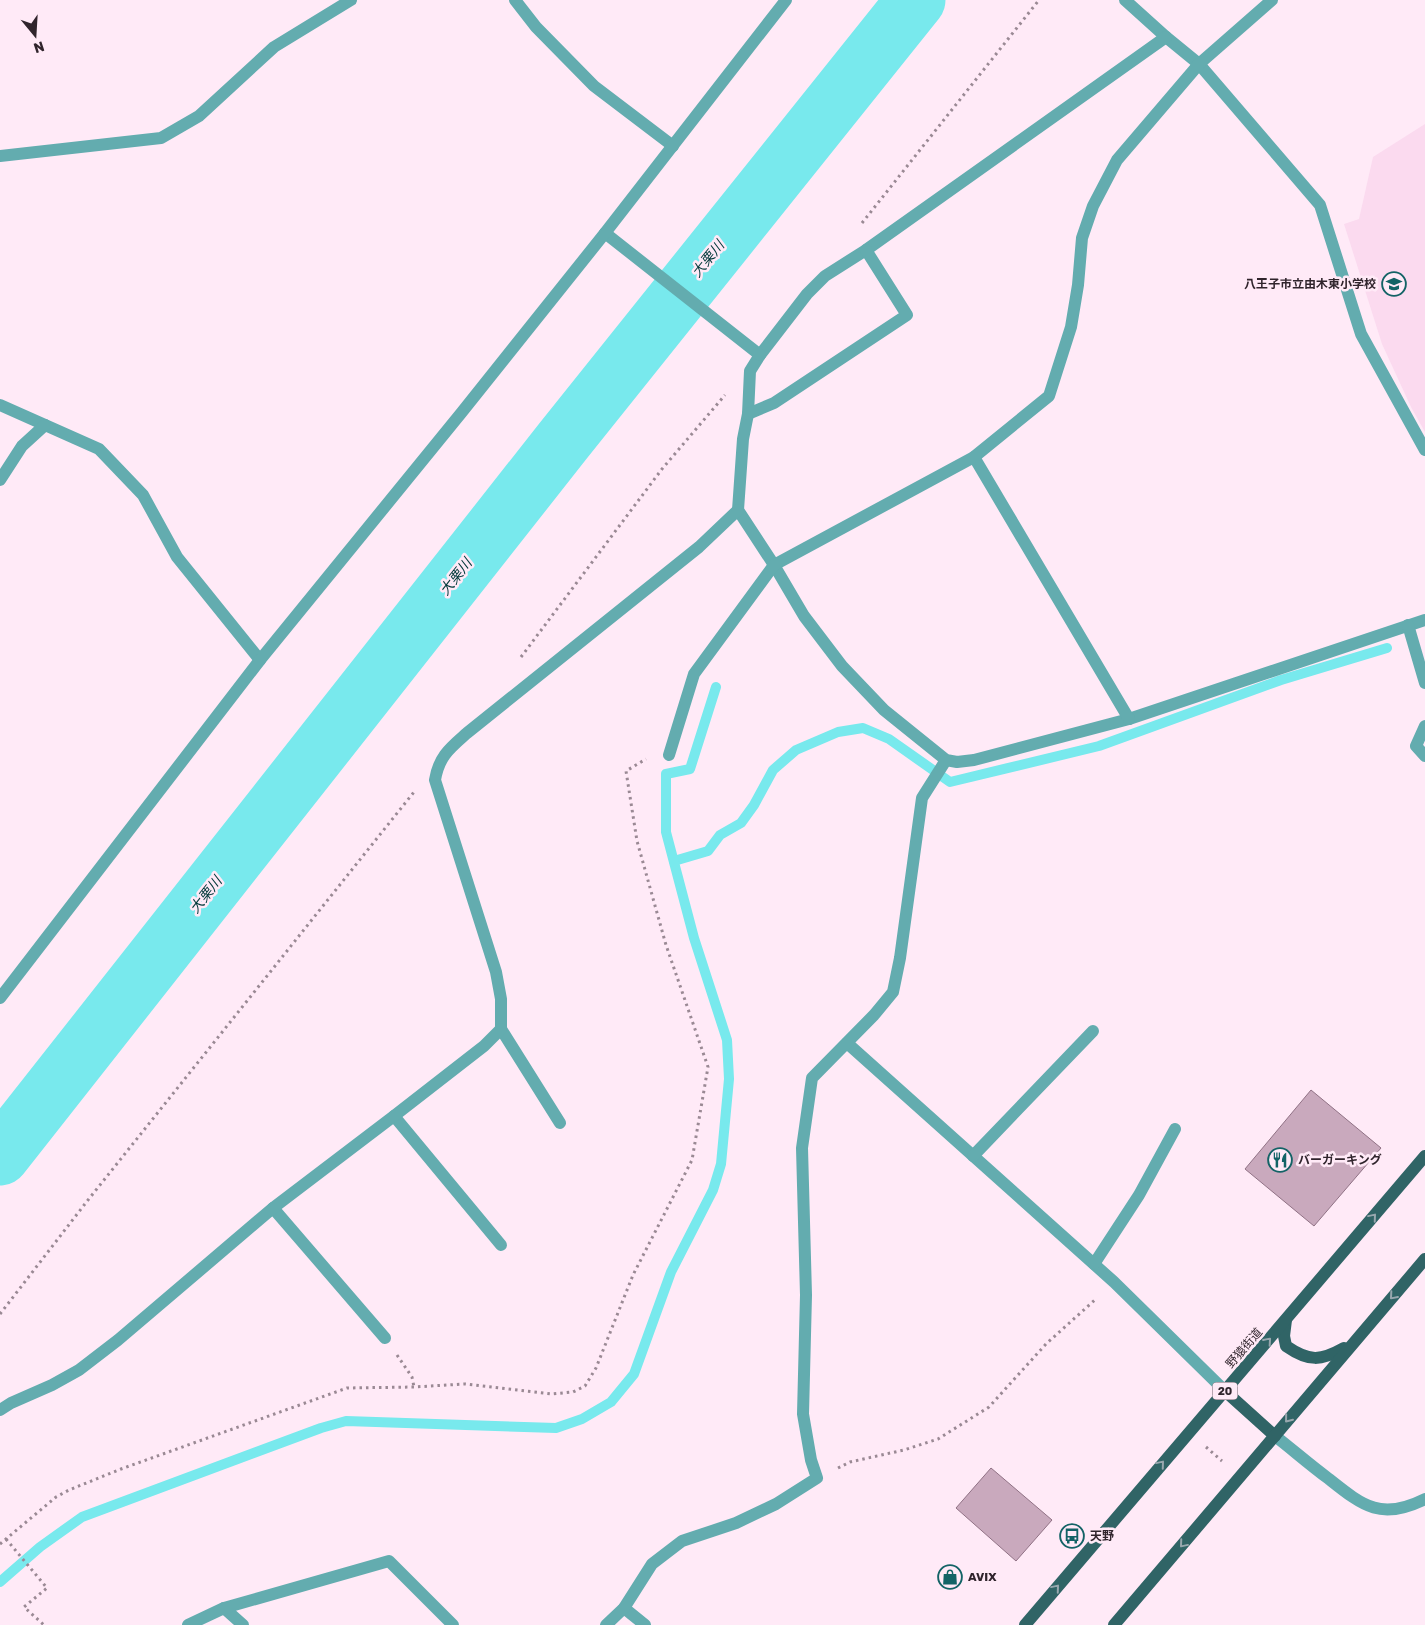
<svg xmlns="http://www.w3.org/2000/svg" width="1425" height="1625" viewBox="0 0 1425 1625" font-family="Rubik,'Noto Sans JP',sans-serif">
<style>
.built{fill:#fbdaef}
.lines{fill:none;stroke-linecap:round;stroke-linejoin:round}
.stream{stroke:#78e9ed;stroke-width:10}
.river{stroke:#78e9ed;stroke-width:59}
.building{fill:#c9a9bd;stroke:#907285}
.path{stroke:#9a8994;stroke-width:3;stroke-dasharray:2.5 4;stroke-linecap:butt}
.minor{stroke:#63acaf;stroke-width:12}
.major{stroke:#306466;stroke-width:12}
.oneway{stroke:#98a7ae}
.labels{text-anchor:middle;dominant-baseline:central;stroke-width:5;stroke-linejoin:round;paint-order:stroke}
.shield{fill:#ffeaf7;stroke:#6e5f69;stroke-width:1}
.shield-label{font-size:11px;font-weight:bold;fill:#30242c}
.poi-label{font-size:12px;font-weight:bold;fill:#30242c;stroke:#ffeaf7;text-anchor:start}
.street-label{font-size:12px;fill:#30242c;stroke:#ffeaf7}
.water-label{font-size:14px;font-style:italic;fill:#003839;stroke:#ffeaf7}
</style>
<rect width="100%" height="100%" fill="#ffeaf7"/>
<path class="built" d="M 1425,124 L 1425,432 L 1411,407 L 1382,344 L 1344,224 L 1359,219 L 1373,157 Z"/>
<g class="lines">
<g class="stream">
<path d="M 674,861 L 708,851 L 720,835 L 741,823 L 754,805 L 773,770 L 796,750 L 838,732 L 863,728 L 889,739 L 950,782 L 1099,746 L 1281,680 L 1387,648"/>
<path d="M 0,1582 L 40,1547 L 82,1517 L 321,1428 L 346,1421 L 556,1428 L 582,1419 L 611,1402 L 634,1374 L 671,1272 L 713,1190 L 721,1164 L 729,1079 L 727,1040 L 694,938 L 666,832 L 666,774 L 690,769 L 716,687"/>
</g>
<path class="river" d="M 0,1156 L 563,441 L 916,0"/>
</g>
<g class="building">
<path d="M 1311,1090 L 1381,1148 L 1314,1226 L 1245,1169 Z"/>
<path d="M 991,1468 L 1052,1520 L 1016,1561 L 956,1508 Z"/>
</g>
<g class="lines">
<g class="path">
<path d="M 862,223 L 1039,0"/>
<path d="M 521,657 L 662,469 L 725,395"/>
<path d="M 0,1314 L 88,1200 L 414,792"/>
<path d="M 397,1355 L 412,1377 L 414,1387"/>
<path d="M 1206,1447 L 1222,1461"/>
<path d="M 838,1468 L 850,1462 L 904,1450 L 938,1439 L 989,1407 L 1046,1344 L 1097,1298"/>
<path d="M 6,1539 L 47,1588 L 24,1607 L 44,1625"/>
<path d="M 0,1544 L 56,1497 L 69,1490 L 121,1469 L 347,1388 L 414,1387 L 465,1384 L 552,1394 L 573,1392 L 585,1386 L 596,1368 L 633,1275 L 692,1160 L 708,1067 L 666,945 L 637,841 L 626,771 L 646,759"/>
</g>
<g class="minor">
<path d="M 515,0 L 536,27 L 594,86 L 673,146"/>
<path d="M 1125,0 L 1166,37 L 1199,64 L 1320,205 L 1361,334 L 1425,450"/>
<path d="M 1166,37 L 866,250 L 825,276 L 807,294 L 760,355 L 750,371 L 748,414 L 743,439 L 738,510 L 774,565 L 804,616 L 842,666 L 884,710 L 946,760 L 957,762 L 974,760 L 1129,719 L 1425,620"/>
<path d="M 0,156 L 161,138 L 199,116 L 274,47 L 351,0"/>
<path d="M 605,233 L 760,355"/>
<path d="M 0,405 L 99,449 L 143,495 L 177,557 L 260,660"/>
<path d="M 748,414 L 774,403 L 907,315 L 866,250"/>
<path d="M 974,457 L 1129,719"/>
<path d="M 0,480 L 22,446 L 45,425"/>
<path d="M 1408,625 L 1425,683"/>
<path d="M 1425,726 L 1416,746 L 1425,756"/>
<path d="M 669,755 L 694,674 L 774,565 L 974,457 L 1049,396 L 1071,327 L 1078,285 L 1082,238 L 1093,206 L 1117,160 L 1199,64 L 1272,0"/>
<path d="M 0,998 L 260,660 L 462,412 L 605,233 L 786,0"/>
<path d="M 847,1043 L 1114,1282 L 1225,1391"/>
<path d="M 394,1116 L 501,1245"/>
<path d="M 560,1123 L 501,1029 L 501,999 L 496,972 L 435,780 C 439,756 450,748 467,733 L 699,547 L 738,510"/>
<path d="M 973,1156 L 1093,1031"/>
<path d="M 273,1208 L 385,1338"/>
<path d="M 1094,1264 L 1139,1195 L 1175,1129"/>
<path d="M 0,1410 L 11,1403 L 52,1385 L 79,1370 L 118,1340 L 273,1208 L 394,1116 L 484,1046 L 501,1029"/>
<path d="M 1275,1436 C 1293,1450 1310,1465 1329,1479 C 1363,1506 1381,1521 1425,1499"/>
<path d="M 224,1608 L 243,1625"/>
<path d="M 624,1608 L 645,1625"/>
<path d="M 188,1625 L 224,1608 L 389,1561 L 453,1625"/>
<path d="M 606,1625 L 624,1608 L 652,1564 L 682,1541 L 736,1523 L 776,1504 L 817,1478 L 811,1460 L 803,1414 L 806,1295 L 802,1148 L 812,1078 L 874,1015 L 893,992 L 900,958 L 922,798 L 946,760"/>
</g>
<g class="major">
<path d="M 1286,1320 L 1284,1336 L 1286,1346 C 1309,1362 1321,1361 1344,1348"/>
<path d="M 1225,1391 L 1275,1436"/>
<path d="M 1025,1625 L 1425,1156"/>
<path d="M 1114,1625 L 1425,1259"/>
</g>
</g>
<defs><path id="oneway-chevron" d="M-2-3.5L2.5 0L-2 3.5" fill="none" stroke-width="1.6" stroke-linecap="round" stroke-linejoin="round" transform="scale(1.25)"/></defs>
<g class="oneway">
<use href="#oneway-chevron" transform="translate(1373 1217) rotate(-50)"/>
<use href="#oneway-chevron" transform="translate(1393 1296) rotate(131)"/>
<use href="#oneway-chevron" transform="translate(1268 1341) rotate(-49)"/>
<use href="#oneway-chevron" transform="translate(1288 1419) rotate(129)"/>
<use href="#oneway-chevron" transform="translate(1161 1464) rotate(-50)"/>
<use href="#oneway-chevron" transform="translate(1183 1544) rotate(130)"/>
<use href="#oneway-chevron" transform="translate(1056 1588) rotate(-50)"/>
</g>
<defs>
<g id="school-ring" transform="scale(1.25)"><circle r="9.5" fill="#ffeaf7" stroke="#136366" stroke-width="1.5"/><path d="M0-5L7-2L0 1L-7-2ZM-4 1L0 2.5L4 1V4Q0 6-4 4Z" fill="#136366"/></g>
<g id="restaurant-ring" transform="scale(1.25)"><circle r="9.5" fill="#ffeaf7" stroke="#136366" stroke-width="1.5"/><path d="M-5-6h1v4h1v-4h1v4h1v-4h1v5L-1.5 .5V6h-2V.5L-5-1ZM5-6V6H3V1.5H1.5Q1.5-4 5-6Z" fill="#136366"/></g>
<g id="bus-ring" transform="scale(1.25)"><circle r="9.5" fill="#ffeaf7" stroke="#136366" stroke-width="1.5"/><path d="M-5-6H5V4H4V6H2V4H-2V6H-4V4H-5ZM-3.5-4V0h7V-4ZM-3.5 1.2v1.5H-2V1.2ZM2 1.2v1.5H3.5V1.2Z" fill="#136366"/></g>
<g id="shop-ring" transform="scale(1.25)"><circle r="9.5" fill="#ffeaf7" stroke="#136366" stroke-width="1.5"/><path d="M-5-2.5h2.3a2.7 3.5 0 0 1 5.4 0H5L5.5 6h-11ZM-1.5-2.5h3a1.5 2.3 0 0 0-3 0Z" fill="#136366"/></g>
</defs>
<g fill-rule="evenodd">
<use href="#school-ring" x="1394" y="284"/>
<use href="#restaurant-ring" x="1280" y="1160"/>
<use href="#bus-ring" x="1072" y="1536"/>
<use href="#shop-ring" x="950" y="1577"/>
</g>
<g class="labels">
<rect class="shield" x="1212.5" y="1382.5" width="25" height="17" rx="4"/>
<g class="shield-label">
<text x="1225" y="1391">20</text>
</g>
<g class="poi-label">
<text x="1376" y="284" text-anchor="end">八王子市立由木東小学校</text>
<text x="1298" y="1160">バーガーキング</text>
<text x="1090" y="1536">天野</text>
<text x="968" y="1577">AVIX</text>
</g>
<g class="street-label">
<text transform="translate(1244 1348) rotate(-49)">野猿街道</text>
</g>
<g class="water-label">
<text transform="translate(708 259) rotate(-51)">大栗川</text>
<text transform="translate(456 577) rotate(-52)">大栗川</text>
<text transform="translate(206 895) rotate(-52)">大栗川</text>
</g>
</g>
<g transform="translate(35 35) rotate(162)" stroke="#ffeaf7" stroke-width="4" paint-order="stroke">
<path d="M0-4L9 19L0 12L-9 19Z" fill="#30242c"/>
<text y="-8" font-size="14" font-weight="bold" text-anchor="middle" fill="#30242c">N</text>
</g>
</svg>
